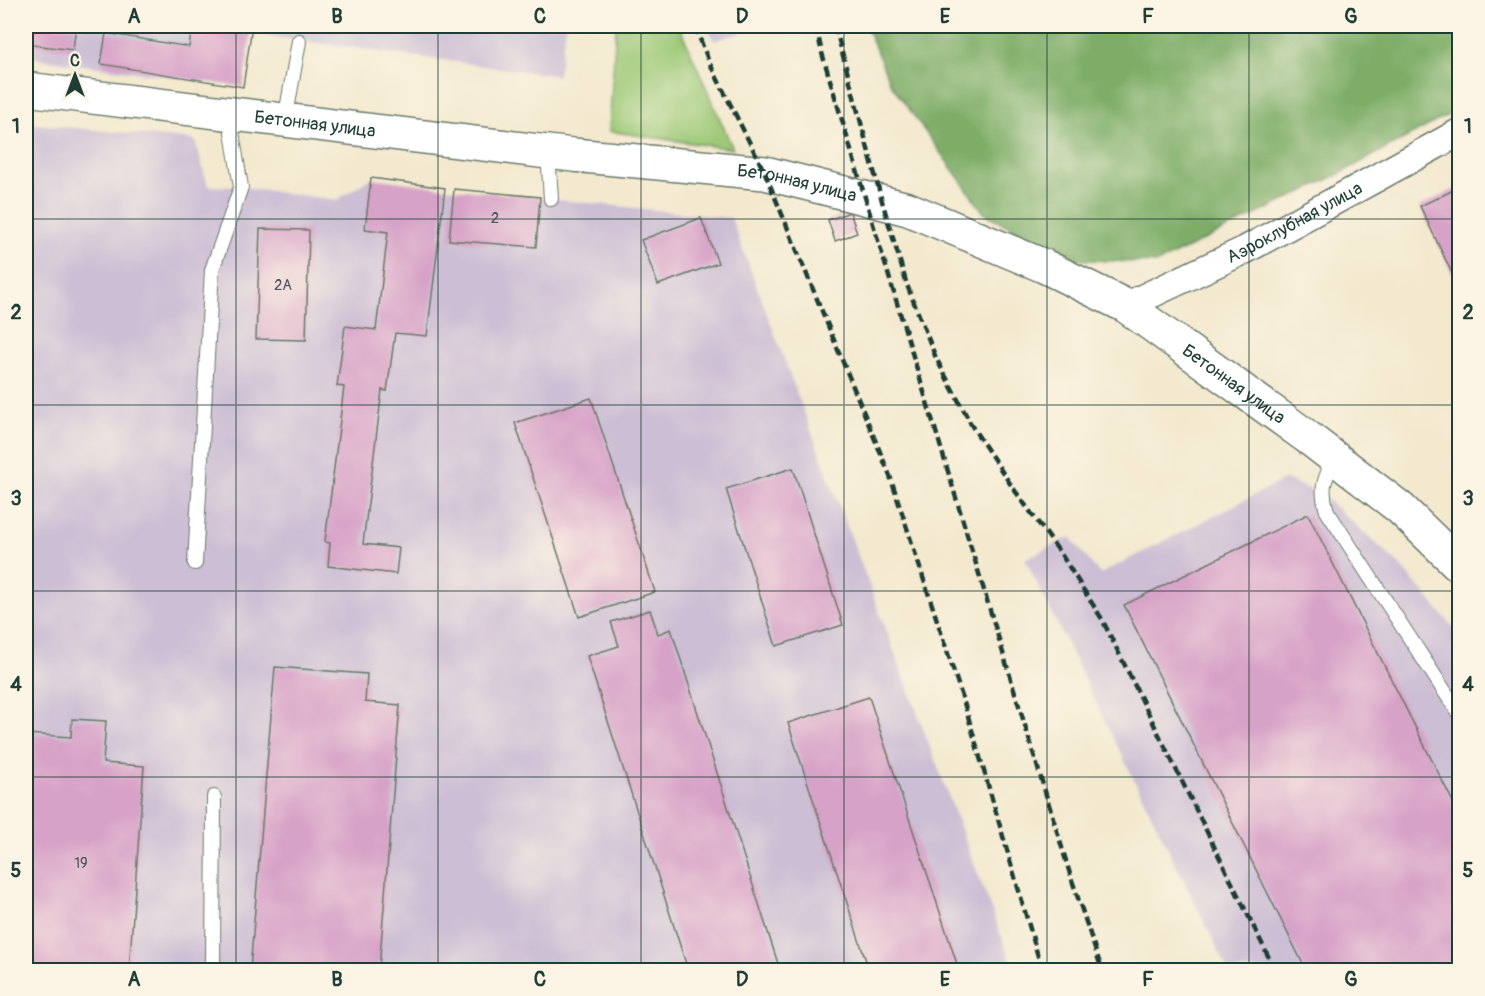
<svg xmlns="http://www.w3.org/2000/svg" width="1485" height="996" viewBox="0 0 1485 996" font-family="Pangolin,sans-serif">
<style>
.industrial{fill:#ccbed4}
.green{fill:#9dc977;stroke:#5e8356;stroke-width:1.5}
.forest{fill:#7ead68;stroke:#4e754e;stroke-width:1.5}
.building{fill:#d7a2c7}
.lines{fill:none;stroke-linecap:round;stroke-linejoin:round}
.service-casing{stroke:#69796a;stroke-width:16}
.minor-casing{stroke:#69796a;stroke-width:30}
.tertiary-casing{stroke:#69796a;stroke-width:36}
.service{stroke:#fff;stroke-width:14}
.minor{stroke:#fff;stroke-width:27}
.tertiary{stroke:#fff;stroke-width:33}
.rail{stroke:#1f3d34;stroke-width:4.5;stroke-dasharray:9 4.5;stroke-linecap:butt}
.grid{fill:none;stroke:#1f3d34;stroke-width:1.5;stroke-opacity:0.55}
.labels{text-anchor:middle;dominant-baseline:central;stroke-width:4.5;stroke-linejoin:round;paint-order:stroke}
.number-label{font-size:15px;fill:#4d5659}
.street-label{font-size:18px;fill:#1f3d34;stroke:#fcf5e5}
.neatline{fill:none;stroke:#1f3d34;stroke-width:2}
.grid-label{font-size:20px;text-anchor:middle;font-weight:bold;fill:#1f3d34}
</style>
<rect width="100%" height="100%" fill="#fcf5e5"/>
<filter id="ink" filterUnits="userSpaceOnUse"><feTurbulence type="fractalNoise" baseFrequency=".0167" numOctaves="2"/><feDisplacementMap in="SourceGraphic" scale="12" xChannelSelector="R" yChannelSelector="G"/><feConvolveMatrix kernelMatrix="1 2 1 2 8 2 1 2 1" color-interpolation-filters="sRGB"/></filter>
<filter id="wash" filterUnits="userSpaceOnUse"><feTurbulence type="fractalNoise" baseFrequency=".008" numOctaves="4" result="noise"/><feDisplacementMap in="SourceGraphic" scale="24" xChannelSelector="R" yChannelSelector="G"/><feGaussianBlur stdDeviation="1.35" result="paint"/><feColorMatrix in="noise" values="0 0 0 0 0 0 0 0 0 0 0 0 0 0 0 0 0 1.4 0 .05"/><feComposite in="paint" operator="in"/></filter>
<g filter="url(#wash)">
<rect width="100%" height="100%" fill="#f3e9cf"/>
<g class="industrial">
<path d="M 26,26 L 566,26 L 558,76 L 251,34 L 243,87 L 26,57 Z"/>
<path d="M 708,26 L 764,26 L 714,41 Z"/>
<path d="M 26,123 L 195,140 L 208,186 L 241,187 L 337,200 L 371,178 L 454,189 L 731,218 L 1014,970 L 26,970 Z"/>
<path d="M 1286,479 L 1322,495 L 1331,503 L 1401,566 L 1459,634 L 1459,970 L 1228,970 L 1025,559 L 1070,537 L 1100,574 Z"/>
</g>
<path class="green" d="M 616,26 L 679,26 L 733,149 L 609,131 Z"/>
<path class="forest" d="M 866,26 L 1459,26 L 1459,109 L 1337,175 L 1157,263 L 1068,259 L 984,213 L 890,83 Z"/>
<g id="blocks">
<g class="building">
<path d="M 26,26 L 76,26 L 73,50 L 26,44 Z"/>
<path d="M 192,26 L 252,26 L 243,87 L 101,64 L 106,33 L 189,47 Z"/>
<path d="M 371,178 L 445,188 L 427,336 L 395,333 L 387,391 L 382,390 L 363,544 L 399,548 L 396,574 L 328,566 L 330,543 L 325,542 L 344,387 L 337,386 L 345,326 L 376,330 L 388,232 L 365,229 Z"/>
<path d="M 1460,187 L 1460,290 L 1420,206 Z"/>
<path d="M 454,189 L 540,197 L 536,247 L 449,240 Z"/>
<path d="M 850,212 L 857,233 L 835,241 L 828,220 Z"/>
<path d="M 701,218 L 718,263 L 658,285 L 641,240 Z"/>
<path d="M 260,229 L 309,230 L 306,340 L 256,339 Z"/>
<path d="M 591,398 L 655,592 L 579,617 L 515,423 Z"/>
<path d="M 793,468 L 843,625 L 776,646 L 726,489 Z"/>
<path d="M 1308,514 L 1460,816 L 1460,970 L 1306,970 L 1124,605 Z"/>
<path d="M 650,610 L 658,634 L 671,629 L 780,970 L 688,970 L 587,656 L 619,646 L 611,622 Z"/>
<path d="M 275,667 L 367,674 L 365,702 L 400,705 L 379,970 L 250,970 Z"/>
<path d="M 869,697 L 959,970 L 869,970 L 788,723 Z"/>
<path d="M 72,719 L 106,721 L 103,763 L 144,766 L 129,970 L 33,970 L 33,960 L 26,959 L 26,734 L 71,737 Z"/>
</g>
</g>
</g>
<g filter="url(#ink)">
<use href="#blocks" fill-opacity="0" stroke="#69796a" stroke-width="1.5"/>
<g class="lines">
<g class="service-casing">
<g id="service">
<path d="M 285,121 L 299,41"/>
<path d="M 548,152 L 551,199"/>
<path d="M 1335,458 C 1324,479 1320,488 1327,511 L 1460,715"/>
<path d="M 195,563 L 212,270 L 241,187 L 229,114"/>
<path d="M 213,970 L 214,797"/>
</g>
</g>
<g class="minor-casing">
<g id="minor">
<path id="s1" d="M 1126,306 L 1245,250 L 1460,132"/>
</g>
</g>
<g class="tertiary-casing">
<g id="tertiary">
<path id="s2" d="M 26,89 L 573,155 L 765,173 L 908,209 L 1044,266 L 1126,306 L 1306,436 L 1400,508 L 1460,566"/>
</g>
</g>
<use href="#service" class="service"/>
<use href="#minor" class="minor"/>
<use href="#tertiary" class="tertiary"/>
<g class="rail">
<path d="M 695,26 L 709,62 L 765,173 L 890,476 L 965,706 L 1042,970"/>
<path d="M 816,26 L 822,53 L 870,214 L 1070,874 L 1102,970"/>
<path d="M 835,26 L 882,201 L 907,285 L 936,358 L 973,428 L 1013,488 L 1061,554 L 1102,619 L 1275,970"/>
</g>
</g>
</g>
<path class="grid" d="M 236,26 L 236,970M 438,26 L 438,970M 641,26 L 641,970M 844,26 L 844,970M 1047,26 L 1047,970M 1249,26 L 1249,970M 26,219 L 1460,219M 26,405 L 1460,405M 26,591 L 1460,591M 26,777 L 1460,777"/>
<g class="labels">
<g class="number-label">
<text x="495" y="218">2</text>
<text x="283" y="285">2А</text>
<text x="81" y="863">19</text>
</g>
<g class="street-label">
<text stroke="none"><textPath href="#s2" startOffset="291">Бетонная улица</textPath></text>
<text stroke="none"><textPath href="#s2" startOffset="777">Бетонная улица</textPath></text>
<text stroke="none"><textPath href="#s1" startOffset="188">Аэроклубная улица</textPath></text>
<text stroke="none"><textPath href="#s2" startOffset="1263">Бетонная улица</textPath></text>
</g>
</g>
<rect width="1485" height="996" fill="none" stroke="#fcf5e5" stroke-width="66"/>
<g transform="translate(75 75)" stroke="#fcf5e5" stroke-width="4.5" paint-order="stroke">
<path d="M0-4.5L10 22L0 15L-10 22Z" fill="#1f3d34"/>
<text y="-9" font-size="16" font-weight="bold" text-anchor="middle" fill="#1f3d34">С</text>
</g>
<rect x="33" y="33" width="1419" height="930" class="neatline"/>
<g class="grid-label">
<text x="134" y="23">A</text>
<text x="337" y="23">B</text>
<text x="540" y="23">C</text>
<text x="742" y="23">D</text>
<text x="945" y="23">E</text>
<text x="1148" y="23">F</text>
<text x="1351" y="23">G</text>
<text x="16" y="133">1</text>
<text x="1468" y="133">1</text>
<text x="16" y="319">2</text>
<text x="1468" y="319">2</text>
<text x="16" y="505">3</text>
<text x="1468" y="505">3</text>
<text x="16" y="691">4</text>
<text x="1468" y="691">4</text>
<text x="16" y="877">5</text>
<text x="1468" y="877">5</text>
<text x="134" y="986">A</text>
<text x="337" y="986">B</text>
<text x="540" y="986">C</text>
<text x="742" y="986">D</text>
<text x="945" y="986">E</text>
<text x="1148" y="986">F</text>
<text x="1351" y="986">G</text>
</g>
</svg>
